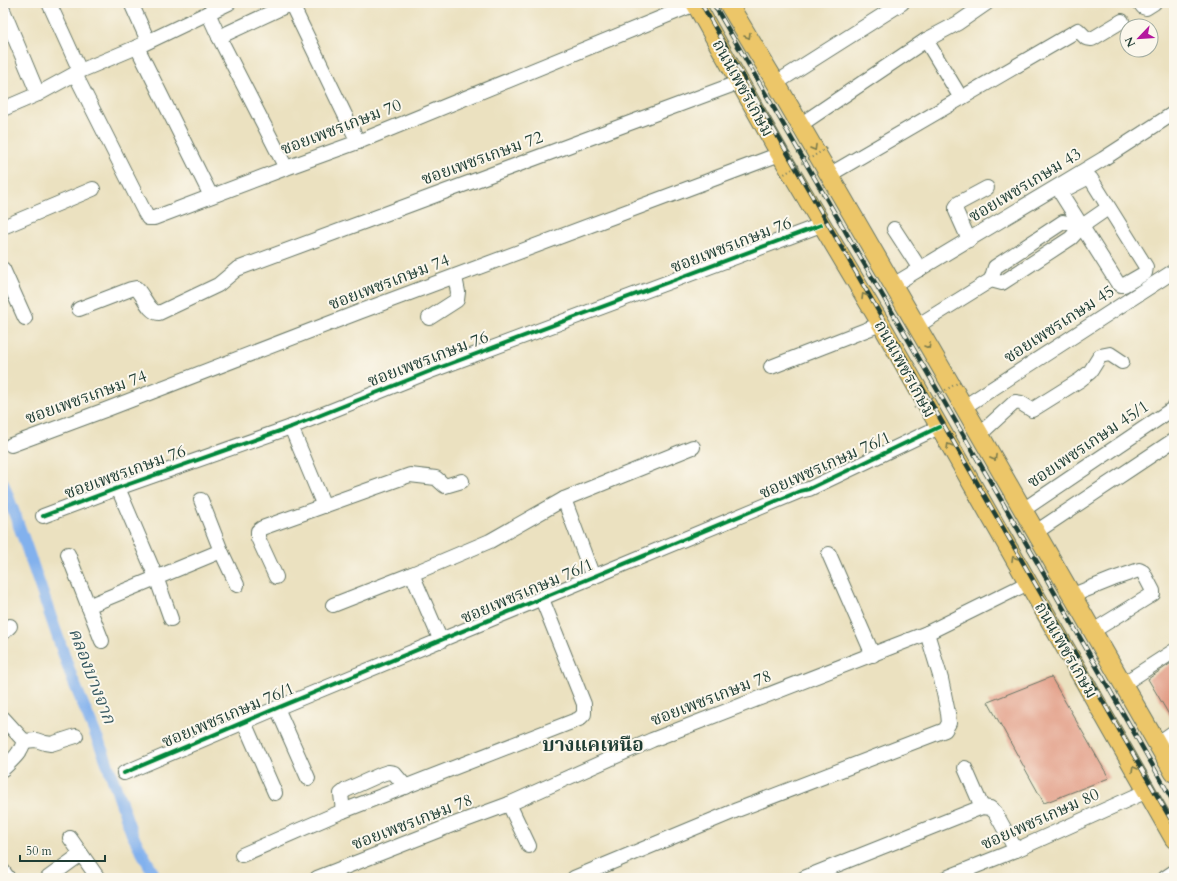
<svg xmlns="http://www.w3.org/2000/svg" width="1177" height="881" viewBox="0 0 1177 881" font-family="Cardo,'Noto Serif Thai',serif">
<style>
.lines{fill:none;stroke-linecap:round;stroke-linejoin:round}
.canal{stroke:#82b1ed;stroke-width:12}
.building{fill:#e29c85}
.minor-casing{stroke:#667665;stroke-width:16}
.major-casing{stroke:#667665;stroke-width:20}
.minor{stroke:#fff;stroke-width:14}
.major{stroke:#ecc669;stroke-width:18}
.rail-casing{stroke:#1f3d34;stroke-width:4.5}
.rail{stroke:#fbf7ec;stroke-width:3;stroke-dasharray:9;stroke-linecap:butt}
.path-bridge{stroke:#667665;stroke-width:2;stroke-dasharray:1 3;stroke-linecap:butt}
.cycleway-casing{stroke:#fbf7ec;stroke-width:6}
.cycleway{stroke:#00873e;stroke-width:4}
.oneway{stroke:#7b7b4c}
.labels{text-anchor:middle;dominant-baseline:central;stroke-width:4;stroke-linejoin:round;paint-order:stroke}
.street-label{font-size:17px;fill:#1f3d34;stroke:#fbf7ec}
.water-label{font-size:18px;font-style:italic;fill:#385a62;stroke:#fbf7ec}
.quarter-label{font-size:19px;font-weight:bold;fill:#1f3d34;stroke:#fbf7ec}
</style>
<rect width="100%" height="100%" fill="#fbf7ec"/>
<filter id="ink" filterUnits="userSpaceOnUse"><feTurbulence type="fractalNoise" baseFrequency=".025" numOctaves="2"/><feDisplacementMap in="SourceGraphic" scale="8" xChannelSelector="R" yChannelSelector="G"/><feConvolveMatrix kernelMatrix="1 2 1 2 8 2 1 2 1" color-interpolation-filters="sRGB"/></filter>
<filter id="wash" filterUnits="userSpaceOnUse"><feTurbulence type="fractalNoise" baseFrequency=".012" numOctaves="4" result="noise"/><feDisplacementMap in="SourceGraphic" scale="16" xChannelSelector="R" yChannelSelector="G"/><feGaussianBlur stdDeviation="0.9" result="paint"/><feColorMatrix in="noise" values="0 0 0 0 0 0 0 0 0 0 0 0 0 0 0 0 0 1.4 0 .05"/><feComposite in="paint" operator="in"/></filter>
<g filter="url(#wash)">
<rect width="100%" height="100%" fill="#ebe1c0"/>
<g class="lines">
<path class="canal" d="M 3,483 L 23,537 L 72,678 L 105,757 L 132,834 L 156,878"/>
</g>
<g id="blocks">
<g class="building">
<path d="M 1174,661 L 1174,716 L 1171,718 L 1148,679 Z"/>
<path d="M 1051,677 L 1109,778 L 1044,803 L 988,702 Z"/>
</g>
</g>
</g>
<g filter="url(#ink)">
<use href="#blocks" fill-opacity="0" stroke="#667665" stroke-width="1"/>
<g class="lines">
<g class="minor-casing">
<g id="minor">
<path d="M 49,3 L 80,71"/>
<path d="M 131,3 L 148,41"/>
<path d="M 291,3 L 358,142"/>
<path d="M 1140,3 L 1143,7 L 1146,8 L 1154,3"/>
<path d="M 3,10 L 38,94"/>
<path d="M 208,13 L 219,37 L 286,168"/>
<path d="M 219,37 L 292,3"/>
<path d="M 926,40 L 961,98"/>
<path d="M 137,47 L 211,196"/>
<path d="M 75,74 L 145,213 L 148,218 L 154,218 L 286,168 L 358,142 L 695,4"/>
<path d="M 776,83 L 902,3"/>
<path d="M 3,109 L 38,94 L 80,71 L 137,47 L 229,3"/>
<path d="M 800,125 L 926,40 L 958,23 L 987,3"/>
<path d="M 829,175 L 1078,30 L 1086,38 L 1092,39 L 1122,21"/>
<path d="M 1089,177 L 1091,179 L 1146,267 L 1145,273 L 1124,285 L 1121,285 L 1117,282 L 1062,195 L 1062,191 Z"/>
<path d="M 1063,222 L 1082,226 L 1071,238 L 1002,283 L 991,280 L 995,267 Z"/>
<path d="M 1082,226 L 1108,208"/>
<path d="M 3,227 L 93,189"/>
<path d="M 894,229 L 920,269"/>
<path d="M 969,240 L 956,211 L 956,207 L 959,203 L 987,188"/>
<path d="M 3,269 L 25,318"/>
<path d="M 893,285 L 1103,159 L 1174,113"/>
<path d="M 79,309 L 131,289 L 136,288 C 144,295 148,312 159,313 L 218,285 L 237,269 L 740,82"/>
<path d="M 429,318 L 457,300 L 458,292 L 455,277"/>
<path d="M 917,326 L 991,280"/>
<path d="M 771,367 L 881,324"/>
<path d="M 964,407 L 1174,271"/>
<path d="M 291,427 L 324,506"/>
<path d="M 980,434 L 1015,402 L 1021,403 L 1032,410 L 1080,380 L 1090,372 L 1100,356 L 1110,354 L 1122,362"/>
<path d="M 11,445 L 105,410 L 359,312 L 780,154"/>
<path d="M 118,488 L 156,577 L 171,619"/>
<path d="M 564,499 L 593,577"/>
<path d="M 201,500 L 221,551 L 237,585"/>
<path d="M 1023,510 L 1174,408"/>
<path d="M 43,516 L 118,488 L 291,427 L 428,372 L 821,225"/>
<path d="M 1036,532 L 1174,440"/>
<path d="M 68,554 L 102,641"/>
<path d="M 829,554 L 873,655"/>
<path d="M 412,574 L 441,641"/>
<path d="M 276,577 L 258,538 L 258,531 L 262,528 L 410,475 L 436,478 L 445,486 L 462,481"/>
<path d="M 1073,595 L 1113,579 L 1139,570 L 1143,572 L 1153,591 L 1153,594 L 1093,631"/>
<path d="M 333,605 L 412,574 L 490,541 L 564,499 L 693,447"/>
<path d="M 88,606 L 221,551"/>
<path d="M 3,633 L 10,626"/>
<path d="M 1123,684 L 1174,651"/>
<path d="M 277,708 L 308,778"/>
<path d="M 3,718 L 24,741 C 21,753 12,760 3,769"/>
<path d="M 244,722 L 275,793"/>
<path d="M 24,741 L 36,740 L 45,743 L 51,744 L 76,736"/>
<path d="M 1157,744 L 1174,732"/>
<path d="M 965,768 L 982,807"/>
<path d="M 124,773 L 277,708 L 800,491 L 809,489 L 939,427"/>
<path d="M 509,804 L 529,846"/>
<path d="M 343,811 L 341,794 L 346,790 L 382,774 L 388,772 L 394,773 L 406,787"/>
<path d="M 70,838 L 98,878"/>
<path d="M 242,855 L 343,811 L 579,719 L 584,714 L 584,704 L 542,599"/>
<path d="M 3,871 L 8,878"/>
<path d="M 48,878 L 81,854"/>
<path d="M 317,878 L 452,825 L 509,804 L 652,740 L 927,633 L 1028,583"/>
<path d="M 574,878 L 737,810 L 945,730 L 949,723 L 948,713 L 941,679 L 927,633"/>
<path d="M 804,878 L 982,807 L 990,808 L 995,812 L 1016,850"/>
<path d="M 946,878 L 1016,850 L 1147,791"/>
<path d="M 1165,878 L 1174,872"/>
</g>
</g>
<g class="major-casing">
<g id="major">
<path d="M 695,3 L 780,154 L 881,324 L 1174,839"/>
<path d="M 728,3 L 776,83 L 893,285 L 964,407 L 1174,773"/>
</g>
</g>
<use href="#minor" class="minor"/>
<use href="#major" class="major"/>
<g class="rail-casing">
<g id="rail">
<path d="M 701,3 L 1174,825"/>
<path d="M 713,3 L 1037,562 L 1174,803"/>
</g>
</g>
<use href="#rail" class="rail"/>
<g class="path-bridge">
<path d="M 781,176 L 827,148"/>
<path d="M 914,408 L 961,381"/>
</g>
<g class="cycleway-casing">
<g id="cycleway">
<path d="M 43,516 L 118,488 L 291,427 L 428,372 L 821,225"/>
<path d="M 124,773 L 277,708 L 800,491 L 809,489 L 939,427"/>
</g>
</g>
<use href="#cycleway" class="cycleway"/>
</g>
<defs><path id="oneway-chevron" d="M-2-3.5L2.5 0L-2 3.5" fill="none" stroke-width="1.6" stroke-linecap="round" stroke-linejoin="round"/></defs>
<g class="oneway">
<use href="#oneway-chevron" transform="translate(748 36) rotate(59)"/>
<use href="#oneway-chevron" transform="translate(814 148) rotate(60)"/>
<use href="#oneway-chevron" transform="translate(864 296) rotate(-121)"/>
<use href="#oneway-chevron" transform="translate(928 346) rotate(59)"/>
<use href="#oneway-chevron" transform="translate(949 446) rotate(-120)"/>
<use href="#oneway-chevron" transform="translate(994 458) rotate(61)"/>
<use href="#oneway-chevron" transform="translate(1014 559) rotate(-120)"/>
<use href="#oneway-chevron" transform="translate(1134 769) rotate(-120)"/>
</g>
</g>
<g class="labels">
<g class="street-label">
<text transform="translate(743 88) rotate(61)">ถนนเพชรเกษม</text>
<text transform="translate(341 127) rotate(-21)">ซอยเพชรเกษม 70</text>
<text transform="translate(482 158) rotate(-20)">ซอยเพชรเกษม 72</text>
<text transform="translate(1025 185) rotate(-31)">ซอยเพชรเกษม 43</text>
<text transform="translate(731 245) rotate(-21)">ซอยเพชรเกษม 76</text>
<text transform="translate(389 282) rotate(-21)">ซอยเพชรเกษม 74</text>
<text transform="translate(1059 324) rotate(-33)">ซอยเพชรเกษม 45</text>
<text transform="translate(428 359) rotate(-21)">ซอยเพชรเกษม 76</text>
<text transform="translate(905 369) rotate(61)">ถนนเพชรเกษม</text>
<text transform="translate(86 397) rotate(-20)">ซอยเพชรเกษม 74</text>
<text transform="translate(1088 444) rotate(-34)">ซอยเพชรเกษม 45/1</text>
<text transform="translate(825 465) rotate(-24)">ซอยเพชรเกษม 76/1</text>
<text transform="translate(125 472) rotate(-20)">ซอยเพชรเกษม 76</text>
<text transform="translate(527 591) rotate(-23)">ซอยเพชรเกษม 76/1</text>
<text transform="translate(1066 650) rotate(60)">ถนนเพชรเกษม</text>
<text transform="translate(711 698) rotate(-21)">ซอยเพชรเกษม 78</text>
<text transform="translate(228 715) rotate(-23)">ซอยเพชรเกษม 76/1</text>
<text transform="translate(1040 819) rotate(-24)">ซอยเพชรเกษม 80</text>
<text transform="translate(412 822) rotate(-21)">ซอยเพชรเกษม 78</text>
</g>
<g class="water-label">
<text transform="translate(92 676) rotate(69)">คลองบางจาก</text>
</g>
<g class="quarter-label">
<text x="593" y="745">บางแคเหนือ</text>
</g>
</g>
<rect width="1177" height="881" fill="none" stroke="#fbf7ec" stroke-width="16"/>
<g transform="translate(1139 38) rotate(245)"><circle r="19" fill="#fbf7ec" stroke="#a3ada2"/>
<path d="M0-3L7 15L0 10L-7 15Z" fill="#b5179e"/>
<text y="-6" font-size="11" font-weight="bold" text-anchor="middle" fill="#1f3d34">N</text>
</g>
<path d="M20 855v6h85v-6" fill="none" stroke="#1f3d34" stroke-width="2"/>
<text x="26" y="855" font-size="12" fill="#1f3d34" stroke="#fbf7ec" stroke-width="3" paint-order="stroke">50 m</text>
</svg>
